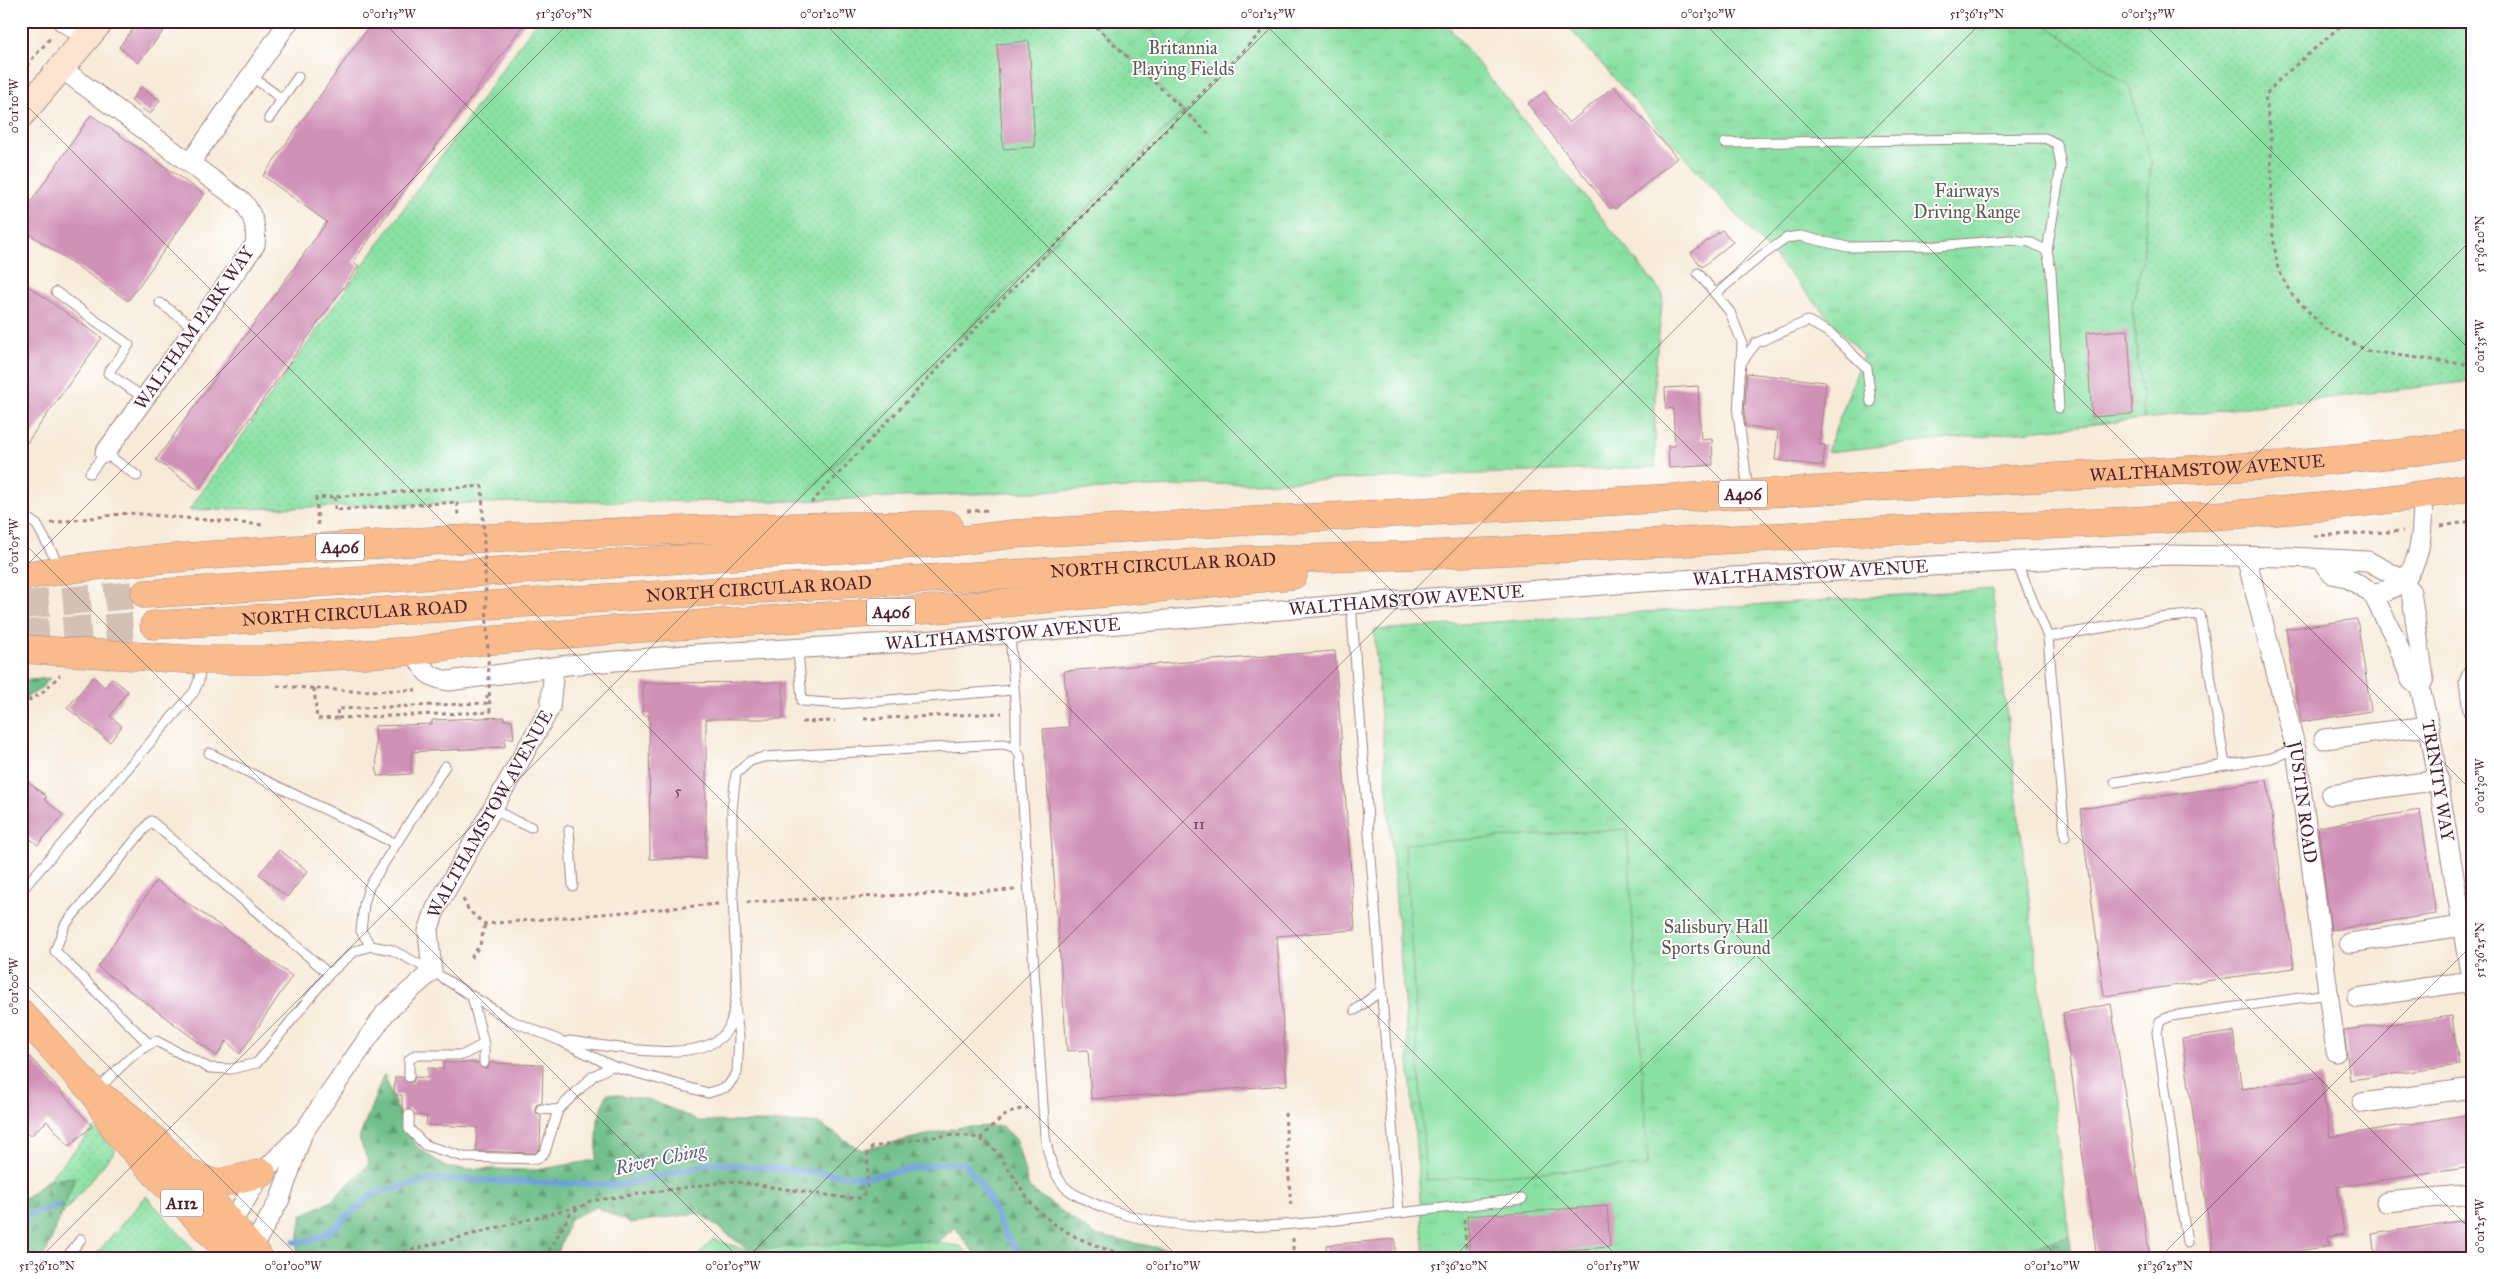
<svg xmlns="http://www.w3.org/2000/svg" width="2494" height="1279" viewBox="0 0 2494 1279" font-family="'IM FELL Great Primer',serif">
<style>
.grass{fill:url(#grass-dots);stroke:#6a8068}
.forest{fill:url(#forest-firs);stroke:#5c6f5a}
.park{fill:url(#park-tufts);stroke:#6a8068}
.garden{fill:#8ae1a4;stroke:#6a8068}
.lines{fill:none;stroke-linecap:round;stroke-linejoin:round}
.stream{stroke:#6da0d8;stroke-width:6}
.building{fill:#d091b7}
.highway-tunnel{stroke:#d4c1b5;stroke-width:28;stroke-dasharray:28 14;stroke-linecap:butt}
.lane-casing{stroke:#a08482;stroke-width:11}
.street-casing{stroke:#a08482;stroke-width:21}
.secondary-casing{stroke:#a08482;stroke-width:28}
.primary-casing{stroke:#a08482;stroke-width:29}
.highway-casing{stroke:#a08482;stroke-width:29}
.path{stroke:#a08482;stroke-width:3;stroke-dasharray:4 4;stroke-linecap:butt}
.lane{stroke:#fff;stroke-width:9}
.street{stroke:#fff;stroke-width:19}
.secondary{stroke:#fde4d1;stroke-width:26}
.primary{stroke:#fabb8c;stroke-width:28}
.highway{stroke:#fabb8c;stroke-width:28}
.path-bridge{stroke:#a08482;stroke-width:3;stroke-dasharray:4 4;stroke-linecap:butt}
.ticks{fill:none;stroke:#4a1f2b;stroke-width:1;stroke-opacity:0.45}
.labels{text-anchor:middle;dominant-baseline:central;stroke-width:4;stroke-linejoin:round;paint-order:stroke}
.number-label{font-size:15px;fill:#6c3c4e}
.shield{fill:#fff;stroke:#80626b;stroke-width:1}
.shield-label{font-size:16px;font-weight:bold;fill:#4a1f2b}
.park-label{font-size:18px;fill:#5d594f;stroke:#fff}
.street-label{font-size:18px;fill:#4a1f2b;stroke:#fff}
.water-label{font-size:19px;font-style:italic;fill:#5a5979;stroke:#fff}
.neatline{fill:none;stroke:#4a1f2b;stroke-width:2}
.ticks-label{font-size:12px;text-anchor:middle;fill:#4a1f2b}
</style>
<defs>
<pattern id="grass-dots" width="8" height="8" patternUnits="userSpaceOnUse" patternTransform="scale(1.25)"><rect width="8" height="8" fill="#8ae1a4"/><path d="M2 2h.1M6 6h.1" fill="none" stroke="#79c18d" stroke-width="1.8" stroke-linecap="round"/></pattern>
<pattern id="forest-firs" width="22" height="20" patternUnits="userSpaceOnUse" patternTransform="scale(1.25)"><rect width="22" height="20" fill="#6fbf8a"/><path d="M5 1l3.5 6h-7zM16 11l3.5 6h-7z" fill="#5d9b71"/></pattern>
<pattern id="park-tufts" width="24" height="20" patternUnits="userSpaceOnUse" patternTransform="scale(1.25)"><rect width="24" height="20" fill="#8ae1a4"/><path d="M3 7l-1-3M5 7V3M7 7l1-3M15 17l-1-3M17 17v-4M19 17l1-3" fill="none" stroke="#79c18d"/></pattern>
</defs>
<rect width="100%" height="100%" fill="#fff"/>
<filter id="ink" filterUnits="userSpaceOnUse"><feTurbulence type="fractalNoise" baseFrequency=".02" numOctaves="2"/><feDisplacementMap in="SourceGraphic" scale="10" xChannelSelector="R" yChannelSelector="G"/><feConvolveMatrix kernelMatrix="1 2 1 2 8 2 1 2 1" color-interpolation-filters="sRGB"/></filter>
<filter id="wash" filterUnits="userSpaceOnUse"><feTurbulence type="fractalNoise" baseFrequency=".0096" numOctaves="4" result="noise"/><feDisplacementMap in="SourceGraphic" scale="20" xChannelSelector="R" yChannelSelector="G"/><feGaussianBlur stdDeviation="1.12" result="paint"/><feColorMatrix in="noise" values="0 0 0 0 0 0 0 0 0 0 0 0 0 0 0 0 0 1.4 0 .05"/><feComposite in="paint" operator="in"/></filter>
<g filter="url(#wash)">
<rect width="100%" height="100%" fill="#f7ead8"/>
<g class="grass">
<path d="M 537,21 L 1091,21 L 1184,110 L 799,501 L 523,502 L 189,510 Z"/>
<path d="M 2041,21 L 2473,21 L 2473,381 L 2144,419 L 2132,306 L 2143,257 L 2151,162 L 2129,86 Z"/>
<path d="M 94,1128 L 116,1150 L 60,1217 L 75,1178 L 48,1180 Z"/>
<path d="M 146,1196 L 201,1258 L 104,1258 L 97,1253 Z"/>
</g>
<g class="forest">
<path d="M 50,678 L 39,690 L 21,700 L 21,681 Z"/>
<path d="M 384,1074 L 396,1106 L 416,1146 L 447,1168 L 536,1170 L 596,1160 L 598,1120 L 607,1093 L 651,1100 L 699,1121 L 818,1123 L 861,1150 L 962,1127 L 1002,1126 L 1016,1139 L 1029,1188 L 1095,1235 L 1190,1254 L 1285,1258 L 981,1258 L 967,1245 L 955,1227 L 927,1253 L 877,1258 L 864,1241 L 784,1254 L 751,1252 L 699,1213 L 630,1223 L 596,1207 L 570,1219 L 556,1258 L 299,1258 L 296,1252 L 302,1215 L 331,1201 L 369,1164 L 359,1138 Z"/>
<path d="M 75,1177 L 47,1251 L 41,1258 L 21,1258 L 21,1201 L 48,1180 Z"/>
<path d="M 2069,1235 L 2073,1258 L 1995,1258 Z"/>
</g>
<g class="park">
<path d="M 1091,21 L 1444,21 L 1663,294 L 1655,372 L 1655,467 L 799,501 L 1184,111 Z"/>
<path d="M 1563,21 L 2041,21 L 2129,86 L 2151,162 L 2143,257 L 2132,306 L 2144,419 L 1827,452 L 1863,356 Z"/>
<path d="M 1992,589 L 2069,1235 L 2003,1258 L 1425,1258 L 1374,630 Z"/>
</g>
<g class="garden">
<path d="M 1141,21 L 1206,21 L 1174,53 Z"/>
<path d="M 1627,829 L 1648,1165 L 1426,1180 L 1405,844 Z"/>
<path d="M 713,1239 L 745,1250 L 911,1240 L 960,1246 L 973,1258 L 696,1258 Z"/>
</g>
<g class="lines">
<g class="stream">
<path d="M 21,1218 L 59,1205"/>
<path d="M 294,1242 L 314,1240 L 334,1228 L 373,1193 L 436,1179 L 620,1185 L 714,1163 L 866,1177 L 939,1164 L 964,1163 C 970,1171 978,1179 983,1188 C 999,1213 1000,1238 1026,1258"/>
</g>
</g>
<g id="blocks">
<g class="building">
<path d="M 139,21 L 171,21 L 138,63 L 119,47 Z"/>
<path d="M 373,21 L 526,21 L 353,262 L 359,266 L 198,490 L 156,460 L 327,222 L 263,176 Z"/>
<path d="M 1029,41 L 1035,147 L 1003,149 L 997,44 Z"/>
<path d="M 1614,86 L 1677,158 L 1615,209 L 1613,207 L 1610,209 L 1528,104 L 1544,92 L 1569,123 Z"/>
<path d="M 141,87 L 160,100 L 150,114 L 131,101 Z"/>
<path d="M 91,115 L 204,194 L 128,301 L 21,228 L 21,216 Z"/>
<path d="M 1722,230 L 1733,242 L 1702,267 L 1691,253 Z"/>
<path d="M 21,281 L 102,338 L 21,451 Z"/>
<path d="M 2128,330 L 2133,414 L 2092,417 L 2086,333 Z"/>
<path d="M 1747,373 L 1826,382 L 1819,444 L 1825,445 L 1823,466 L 1775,460 L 1778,431 L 1746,427 L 1744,414 Z"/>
<path d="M 1698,386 L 1701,440 L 1712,439 L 1713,465 L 1669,468 L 1668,446 L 1675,446 L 1673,408 L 1666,409 L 1665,388 Z"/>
<path d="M 2357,619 L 2371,711 L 2301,722 L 2286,629 Z"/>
<path d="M 1335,651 L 1355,930 L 1277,936 L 1287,1085 L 1091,1099 L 1088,1050 L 1067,1051 L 1043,729 L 1069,727 L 1064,671 Z"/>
<path d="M 93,677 L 105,687 L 112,678 L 128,691 L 110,716 L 122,726 L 110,742 L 67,708 Z"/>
<path d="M 783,682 L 783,719 L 706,719 L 706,858 L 650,859 L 649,715 L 643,715 L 643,683 Z"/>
<path d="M 504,717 L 504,720 L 512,720 L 514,738 L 505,738 L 505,747 L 411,752 L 411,774 L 377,776 L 375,726 L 432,724 L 432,720 Z"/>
<path d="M 21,776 L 47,797 L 44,799 L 63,815 L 38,845 L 21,831 Z"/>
<path d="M 2267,780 L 2294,968 L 2104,996 L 2080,809 Z"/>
<path d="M 2420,810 L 2436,914 L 2331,930 L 2318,827 Z"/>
<path d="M 279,850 L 308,871 L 287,897 L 259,874 Z"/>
<path d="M 156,881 L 292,976 L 240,1054 L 226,1041 L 217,1056 L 98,967 Z"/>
<path d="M 2111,1004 L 2150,1258 L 2097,1258 L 2063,1013 Z"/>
<path d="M 2452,1016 L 2459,1065 L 2350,1080 L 2344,1030 Z"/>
<path d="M 2233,1032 L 2242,1089 L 2321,1077 L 2330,1137 L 2465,1115 L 2472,1167 L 2337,1187 L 2344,1234 L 2328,1237 L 2330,1246 L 2266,1256 L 2266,1258 L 2214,1258 L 2182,1039 Z"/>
<path d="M 21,1047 L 92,1126 L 69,1146 L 47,1121 L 30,1136 L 21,1127 Z"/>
<path d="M 444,1062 L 478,1063 L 484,1069 L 488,1068 L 490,1063 L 543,1065 L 542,1103 L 536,1105 L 535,1109 L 537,1114 L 541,1115 L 540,1148 L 535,1153 L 476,1151 L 477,1127 L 426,1125 L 427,1116 L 415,1115 L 409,1109 L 402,1114 L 402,1095 L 394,1095 L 395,1077 L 403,1077 L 409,1083 L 413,1082 L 415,1077 L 428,1078 L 428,1068 L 443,1069 Z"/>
<path d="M 1607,1206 L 1610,1247 L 1470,1257 L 1467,1216 Z"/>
<path d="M 2473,1219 L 2473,1258 L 2375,1258 L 2372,1234 Z"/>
<path d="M 1395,1239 L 1395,1258 L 1327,1258 L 1326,1245 Z"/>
</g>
</g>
</g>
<g filter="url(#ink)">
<use href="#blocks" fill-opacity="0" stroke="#a08482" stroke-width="1"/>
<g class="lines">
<g class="highway-tunnel">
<path d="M 21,605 L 145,594"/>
<path d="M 21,634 L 154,625"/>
</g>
<g class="lane-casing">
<g id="lane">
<path d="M 251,76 L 282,99"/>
<path d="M 269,118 L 298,77"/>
<path d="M 1725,143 L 2045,138 L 2057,144 L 2061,166 L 2047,251"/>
<path d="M 1698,273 L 1730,312 L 1742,342 L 1738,414 L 1748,490"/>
<path d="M 56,292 L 129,345 L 108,373 L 144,398"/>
<path d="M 1715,294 L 1761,256 L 1787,238 L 1800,236 L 1847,247 L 1937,246 L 2009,240 L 2030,242 L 2047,251 L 2051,271 L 2059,408"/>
<path d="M 160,303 L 195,328"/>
<path d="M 1741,363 L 1756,343 L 1808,321 L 1830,333 L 1867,368 L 1871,402"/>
<path d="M 90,473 L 105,453 L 137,476"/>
<path d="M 21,514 L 37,525 L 60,567"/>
<path d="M 2016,561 L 2048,637 L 2159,618 L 2200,614 L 2225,765"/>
<path d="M 1010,634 L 1016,713 L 1016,748 L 1020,756 L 1045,1136 C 1048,1153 1052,1172 1064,1186 C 1072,1195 1089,1201 1100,1206 C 1189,1242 1306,1223 1399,1213 L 1351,604"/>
<path d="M 2048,637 L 2065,837"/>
<path d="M 798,649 L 802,701 L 840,704 L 1013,690"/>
<path d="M 209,753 L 396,844"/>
<path d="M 2115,782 L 2271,758 L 2296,749"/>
<path d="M 494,809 L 515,821 L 531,827"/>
<path d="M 569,830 L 573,886"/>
<path d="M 21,891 L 194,692 L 199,680 L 200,664"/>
<path d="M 371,946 L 361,931 L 364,904 L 369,887 L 445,766"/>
<path d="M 472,996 L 484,1044 L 484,1063"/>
<path d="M 1355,1010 L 1382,990"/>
<path d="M 569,1041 C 606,1045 709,1069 729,1027 C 734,1016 735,1002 737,990 L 732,872 L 732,809 L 736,774 L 750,761 L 764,757 L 1004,744 L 1016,748"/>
<path d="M 149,1044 L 55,951 L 65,925 L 151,821 L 329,974"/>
<path d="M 409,1077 L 409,1060 L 415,1055 L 463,1055 L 484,1044"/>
<path d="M 96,1091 C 114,1074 133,1051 156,1041 L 209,1068 L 231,1069 L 257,1063 L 329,974 L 355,951 L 371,946 L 392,950 L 432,971 L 510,1020 L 561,1041 L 612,1066 L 708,1093 L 727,1087 L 737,1073 L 739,1037 L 735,1006"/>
<path d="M 541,1109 L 558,1110 L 593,1076 L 612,1066"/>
<path d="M 409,1115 L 409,1129 L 425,1145 L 464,1157 L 537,1159 L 545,1152 L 558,1110"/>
<path d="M 1399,1213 L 1522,1199"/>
<path d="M 2187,1243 L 2157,1032 L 2160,1021 L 2171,1016 L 2328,994"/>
<path d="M 66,1258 L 81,1239"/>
</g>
</g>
<g class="street-casing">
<g id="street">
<path d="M 62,21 L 88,38"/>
<path d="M 62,69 L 244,203 C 254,217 257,228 255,245 L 105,453"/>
<path d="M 190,163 L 289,21"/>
<path id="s1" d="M 2246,557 L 2296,749 L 2336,1052"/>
<path id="s2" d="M 2320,559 L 2332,574 L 2346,577 L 2372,593 L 2396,640 L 2411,680 L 2420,688 L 2429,726 L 2473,991"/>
<path d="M 2372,593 C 2424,591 2422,532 2423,495"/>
<path id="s3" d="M 414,651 C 424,671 426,677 449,681 L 568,665 L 697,654 L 911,642 L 1351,604 L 1643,582 L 2093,557 L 2165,555 L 2290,557 L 2368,561 L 2403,580 L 2411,592 L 2424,678 L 2420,688"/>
<path d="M 2473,673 L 2469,682 L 2473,711"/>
<path d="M 2324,739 L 2429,726"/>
<path d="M 2331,795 L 2439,780"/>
<path d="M 2349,943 L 2462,926"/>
<path d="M 2357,998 L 2471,981"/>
<path d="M 2362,1103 L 2473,1088"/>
<path d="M 2386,1202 L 2473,1194"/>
<path id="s4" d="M 225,1233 L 262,1173 L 304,1131 L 386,1012 L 432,971 L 428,931 L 436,908 L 550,708 L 554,668"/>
<path d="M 247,1257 L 280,1199 L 302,1135"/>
</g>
</g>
<g class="secondary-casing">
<path id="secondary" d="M 21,115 L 101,21"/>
</g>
<g class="primary-casing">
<g id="primary">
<path d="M 21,1013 L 94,1093 L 117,1132 L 234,1258"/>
<path d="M 100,1096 C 159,1134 214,1204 259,1258"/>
<path d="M 185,1172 L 215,1184 L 262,1173"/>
</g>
</g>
<g class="highway-casing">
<g id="highway">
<path d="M 21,576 C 129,559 238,553 346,546 C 547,533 747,526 948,525"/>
<path id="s5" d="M 145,594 L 948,542 L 1013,534 L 2279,465 L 2405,453 L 2473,443"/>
<path id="s6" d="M 154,625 L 1244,560 C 1468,556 1693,541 1918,529 C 1982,526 2046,526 2109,522 C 2230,516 2353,507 2473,487"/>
<path d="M 21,649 L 200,660 L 267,660 L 414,651 L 473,642 L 613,630 L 951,608 L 1293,575"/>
</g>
</g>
<g class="path">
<path d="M 1090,21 L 1212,137"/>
<path d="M 2346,21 L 2280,79 L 2265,96 L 2271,136 L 2272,230 L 2278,269 L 2290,292 L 2324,328 L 2368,351 L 2462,364 L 2473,364"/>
<path d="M 21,72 L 52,36"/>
<path d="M 335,497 L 335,510 L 457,502 L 458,516"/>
<path d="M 811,503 L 1022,279 L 1272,21"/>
<path d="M 967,511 L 991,510"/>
<path d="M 51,523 L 129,513 L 264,525"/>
<path d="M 318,525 L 316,498 L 482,486"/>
<path d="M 2441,526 L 2473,521"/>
<path d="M 2314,536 L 2403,531"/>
<path d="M 277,686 L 354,691 L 416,690"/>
<path d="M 314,688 L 317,719 L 338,718 L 337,709 L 487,703 L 487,695"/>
<path d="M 21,705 L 42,693 L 60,675"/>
<path d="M 864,719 L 1002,713"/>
<path d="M 802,722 L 835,721"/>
<path d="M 463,899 L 469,911 L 485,924 L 718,904"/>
<path d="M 747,902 L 1015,890"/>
<path d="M 471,958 L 480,945 L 485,924"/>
<path d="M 1285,1113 L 1291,1209"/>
<path d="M 980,1139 C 995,1123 1006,1110 1028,1108"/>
<path d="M 1464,1219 L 1467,1258"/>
<path d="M 1293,1238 L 1293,1258"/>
<path d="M 380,1258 L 577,1207"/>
<path d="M 545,1258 L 570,1214 L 590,1201 L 731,1181 L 847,1198 L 862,1198 L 867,1187 L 868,1151 L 873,1147 C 899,1143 958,1128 982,1140 C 1000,1149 1014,1180 1026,1196 C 1052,1232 1094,1247 1136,1258"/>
</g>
<use href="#lane" class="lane"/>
<use href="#street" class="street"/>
<use href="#secondary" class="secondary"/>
<use href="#primary" class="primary"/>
<use href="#highway" class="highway"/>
<path class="path-bridge" d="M 338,718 L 490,712 L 482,486"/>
</g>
</g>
<path class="ticks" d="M 382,21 L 1619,1258M 822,21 L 2059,1258M 1262,21 L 2473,1232M 1702,21 L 2473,792M 2141,21 L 2473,353M 21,100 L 1179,1258M 21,540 L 739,1258M 21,571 L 571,21M 21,979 L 300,1258M 40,1258 L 1277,21M 747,1258 L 1983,21M 1453,1258 L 2473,238M 2159,1258 L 2473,944"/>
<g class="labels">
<g class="number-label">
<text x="678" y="791">5</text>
<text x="1199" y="824">11</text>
</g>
<g class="shield">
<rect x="1719" y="480.5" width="48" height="27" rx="4"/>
<rect x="316" y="533.5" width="48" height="27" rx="4"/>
<rect x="867" y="598.5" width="48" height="27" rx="4"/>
<rect x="161" y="1189.5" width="42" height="27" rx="4"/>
</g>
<g class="shield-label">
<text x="1743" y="494">A406</text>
<text x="340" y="547">A406</text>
<text x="891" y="612">A406</text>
<text x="182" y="1203">A112</text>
</g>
<g class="park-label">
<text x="1183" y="48">Britannia<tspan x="1183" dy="21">Playing Fields</tspan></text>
<text x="1967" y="191">Fairways<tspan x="1967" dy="21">Driving Range</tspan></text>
<text x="1716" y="927">Salisbury Hall<tspan x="1716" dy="21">Sports Ground</tspan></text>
</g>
<g class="street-label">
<text transform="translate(194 328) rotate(-55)">WALTHAM PARK WAY</text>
<text stroke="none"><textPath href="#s5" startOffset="2066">WALTHAMSTOW AVENUE</textPath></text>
<text stroke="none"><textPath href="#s6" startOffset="1011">NORTH CIRCULAR ROAD</textPath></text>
<text stroke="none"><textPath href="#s3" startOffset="1415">WALTHAMSTOW AVENUE</textPath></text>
<text stroke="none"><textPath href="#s6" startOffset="606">NORTH CIRCULAR ROAD</textPath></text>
<text stroke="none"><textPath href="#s3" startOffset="1010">WALTHAMSTOW AVENUE</textPath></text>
<text stroke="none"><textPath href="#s6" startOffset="201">NORTH CIRCULAR ROAD</textPath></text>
<text stroke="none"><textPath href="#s3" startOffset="605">WALTHAMSTOW AVENUE</textPath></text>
<text stroke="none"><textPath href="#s2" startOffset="266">TRINITY WAY</textPath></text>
<text stroke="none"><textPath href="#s1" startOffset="252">JUSTIN ROAD</textPath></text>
<text stroke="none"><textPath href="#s4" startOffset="509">WALTHAMSTOW AVENUE</textPath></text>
</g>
<g class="water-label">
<text transform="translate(660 1159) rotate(-12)">River Ching</text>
</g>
</g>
<rect width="2494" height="1279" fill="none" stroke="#fff" stroke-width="55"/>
<rect x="28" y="28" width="2438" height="1224" class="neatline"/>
<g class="ticks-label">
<text x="389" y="18">0°01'15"W</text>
<text x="564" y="18">51°36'05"N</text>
<text x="828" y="18">0°01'20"W</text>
<text x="1268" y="18">0°01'25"W</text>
<text x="1708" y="18">0°01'30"W</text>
<text x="1977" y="18">51°36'15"N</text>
<text x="2148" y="18">0°01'35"W</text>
<text transform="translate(14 106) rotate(-90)" y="4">0°01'10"W</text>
<text transform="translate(2480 244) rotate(-90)" y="4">51°36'20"N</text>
<text transform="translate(2480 346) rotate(-90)" y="4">0°01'35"W</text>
<text transform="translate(14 546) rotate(-90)" y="4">0°01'05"W</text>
<text transform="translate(2480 786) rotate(-90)" y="4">0°01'30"W</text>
<text transform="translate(2480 950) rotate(-90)" y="4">51°36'25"N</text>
<text transform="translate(14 986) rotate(-90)" y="4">0°01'00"W</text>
<text transform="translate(2480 1226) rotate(-90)" y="4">0°01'25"W</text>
<text x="47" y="1270">51°36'10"N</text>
<text x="293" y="1270">0°01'00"W</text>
<text x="733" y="1270">0°01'05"W</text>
<text x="1173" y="1270">0°01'10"W</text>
<text x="1459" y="1270">51°36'20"N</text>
<text x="1613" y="1270">0°01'15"W</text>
<text x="2052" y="1270">0°01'20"W</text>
<text x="2165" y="1270">51°36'25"N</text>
</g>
</svg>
